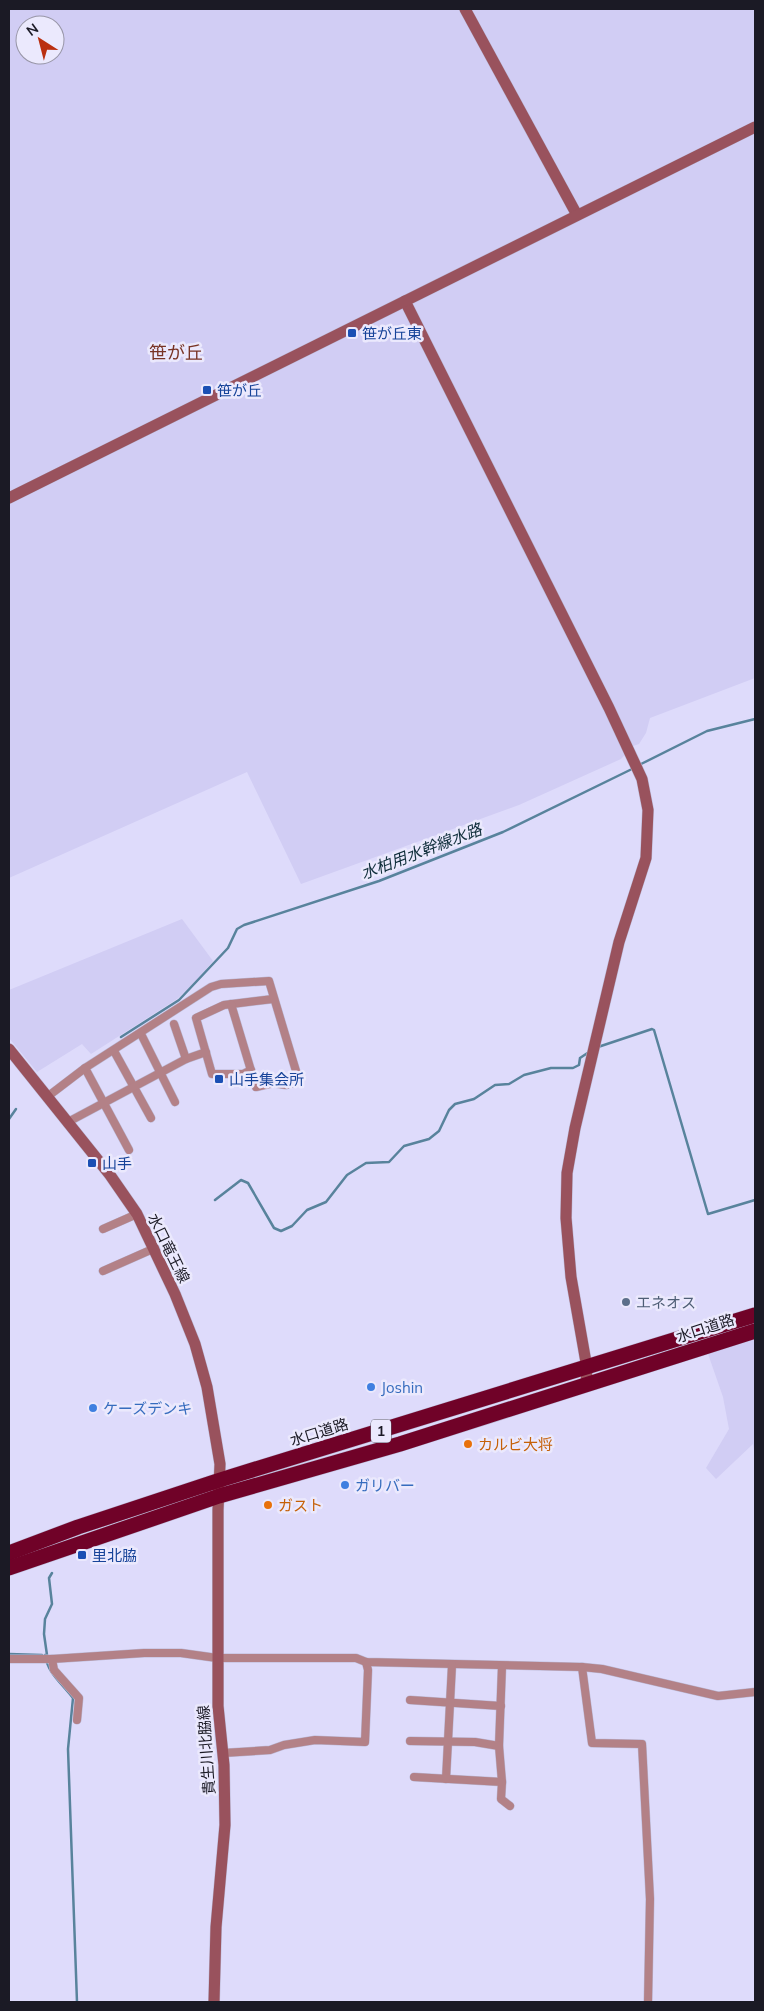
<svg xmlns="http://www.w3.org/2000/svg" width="764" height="2011" viewBox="0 0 764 2011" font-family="Mulish,'Noto Sans JP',sans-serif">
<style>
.built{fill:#d1cdf4;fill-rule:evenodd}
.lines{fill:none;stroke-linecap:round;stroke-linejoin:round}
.stream{stroke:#58839c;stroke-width:2.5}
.street-casing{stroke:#bbb8d4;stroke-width:9}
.secondary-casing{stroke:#bbb8d4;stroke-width:12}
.highway-casing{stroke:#bbb8d4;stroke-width:16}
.street{stroke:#b38187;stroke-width:8}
.secondary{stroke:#99525d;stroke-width:11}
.highway{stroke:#700228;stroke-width:15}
.transit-dot{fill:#1a4fb4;stroke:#ebe9fd;stroke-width:2}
.service-dot{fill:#5c6f8a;stroke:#ebe9fd;stroke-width:2}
.shop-dot{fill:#3f7fe0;stroke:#ebe9fd;stroke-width:2}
.food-dot{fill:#e8710a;stroke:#ebe9fd;stroke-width:2}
.labels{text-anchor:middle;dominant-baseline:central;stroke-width:5;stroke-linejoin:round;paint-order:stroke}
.shield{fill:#ebe9fd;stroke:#595866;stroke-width:1}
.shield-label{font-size:14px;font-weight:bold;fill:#1b1a25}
.transit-label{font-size:15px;fill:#164399;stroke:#ebe9fd;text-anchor:start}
.street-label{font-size:15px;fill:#1b1a25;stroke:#ebe9fd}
.service-label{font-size:15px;fill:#4e5e75;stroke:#ebe9fd;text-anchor:start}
.shop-label{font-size:15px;fill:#366cbe;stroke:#ebe9fd;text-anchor:start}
.food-label{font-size:15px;fill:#c56008;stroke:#ebe9fd;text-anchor:start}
.water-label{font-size:16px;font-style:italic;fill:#102e3b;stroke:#ebe9fd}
.quarter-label{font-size:18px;fill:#783325;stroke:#ebe9fd}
</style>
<rect width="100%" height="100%" fill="#dedbfb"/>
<g class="built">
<path d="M 9,9 L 755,9 L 755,678 L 650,718 L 646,733 L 639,744 L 633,746 L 621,759 L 519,805 L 301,884 L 247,772 L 9,878 ZM 25,25 L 55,25 L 55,55 L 25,55 Z"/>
<path d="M 182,919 L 213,961 L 195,982 L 177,999 L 91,1054 L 82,1044 L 37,1072 L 9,1038 L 9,990 Z"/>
<path d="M 755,1337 L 755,1457 L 753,1444 L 716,1479 L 706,1468 L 729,1429 L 723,1397 L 707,1351 Z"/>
</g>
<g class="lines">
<g class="stream">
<path d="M 639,765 L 707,731 L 755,719"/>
<path d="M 121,1037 L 179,1000 L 228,948 L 237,929 L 244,925 L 379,881 L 503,832 L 632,769"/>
<path d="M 598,1047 L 652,1029 L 654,1030 L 708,1214 L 755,1200"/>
<path d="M 9,1119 L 16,1109"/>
<path d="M 215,1200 L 241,1180 L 248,1183 L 274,1228 L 281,1231 L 292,1226 L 307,1210 L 326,1202 L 347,1175 L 366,1163 L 389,1162 L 404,1146 L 429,1139 L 439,1131 L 449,1110 L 455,1104 L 474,1099 L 495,1085 L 509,1084 L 524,1075 L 551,1068 L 573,1068 L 579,1065 L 580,1058 L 589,1052"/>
<path d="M 52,1573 L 49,1578 L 52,1604 L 45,1619 L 44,1634 L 47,1655 L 45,1655 C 48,1674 62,1683 73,1698 L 68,1749 L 77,2002"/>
<path d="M 9,1654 L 42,1655"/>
</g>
<g class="street-casing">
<g id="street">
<path d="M 174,1024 L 186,1059"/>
<path d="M 141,1034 L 175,1102"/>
<path d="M 114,1051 L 151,1118"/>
<path d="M 85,1068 L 129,1150"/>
<path d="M 251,1070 L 243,1074 L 212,1074 L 196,1018 L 224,1005 L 273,999"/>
<path d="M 47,1097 L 85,1068 L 211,987 L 221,984 L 269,981 L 299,1081 L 286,1085 L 273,1083 L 256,1087 L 231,1004"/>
<path d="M 68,1122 L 186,1059 L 206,1052"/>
<path d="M 103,1229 L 137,1214"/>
<path d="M 103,1271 L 155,1248"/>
<path d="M 9,1659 L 52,1659 L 144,1653 L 181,1653 L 217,1658 L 356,1658 L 366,1662 L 582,1667 L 602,1669 L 718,1696 L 755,1692"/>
<path d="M 52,1659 L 54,1670 L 79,1698 L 77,1720"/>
<path d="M 502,1666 L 499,1746 L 502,1782 L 501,1799 L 510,1806"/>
<path d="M 582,1667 L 592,1743 L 642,1744 L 650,1899 L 648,2002"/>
<path d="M 410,1700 L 501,1706"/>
<path d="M 410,1741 L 475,1742 L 499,1746"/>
<path d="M 223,1753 L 270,1750 L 284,1745 L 315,1740 L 365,1742 L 368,1670 L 366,1662"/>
<path d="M 414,1777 L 502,1782"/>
<path d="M 446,1779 L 452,1665"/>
</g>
</g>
<g class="secondary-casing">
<g id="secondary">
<path d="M 465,9 L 577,215"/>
<path d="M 405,301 L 609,708 L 642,779 L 648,810 L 646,858 L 619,942 L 575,1128 L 567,1173 L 566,1218 L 571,1277 L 587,1368 L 586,1384"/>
<path d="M 9,498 L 755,127"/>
<path d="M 9,1049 L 110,1175 L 137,1214 L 175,1294 L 195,1344 L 207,1387 L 220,1464 L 218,1510 L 218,1706 L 224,1765 L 225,1825 L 216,1927 L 214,2002"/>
</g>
</g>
<g class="highway-casing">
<g id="highway">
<path d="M 9,1553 L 78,1527 L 220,1480 L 755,1315"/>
<path d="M 9,1568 L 219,1496 L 400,1444 L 755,1331"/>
</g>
</g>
<use href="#street" class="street"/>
<use href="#secondary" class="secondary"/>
<use href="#highway" class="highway"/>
</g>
<g class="transit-dot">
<rect x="347" y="328" width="10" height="10" rx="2.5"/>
<rect x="202" y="385" width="10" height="10" rx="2.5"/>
<rect x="214" y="1074" width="10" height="10" rx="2.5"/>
<rect x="87" y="1158" width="10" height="10" rx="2.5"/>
<rect x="77" y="1550" width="10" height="10" rx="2.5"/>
</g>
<circle class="service-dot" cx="626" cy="1302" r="5"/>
<g class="shop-dot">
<circle cx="371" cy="1387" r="5"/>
<circle cx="93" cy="1408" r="5"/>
<circle cx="345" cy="1485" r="5"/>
</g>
<g class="food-dot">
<circle cx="468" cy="1444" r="5"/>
<circle cx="268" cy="1505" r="5"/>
</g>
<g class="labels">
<rect class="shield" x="371" y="1419.5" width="20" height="23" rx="4"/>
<g class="shield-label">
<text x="381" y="1431">1</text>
</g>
<g class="transit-label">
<text x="362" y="333">笹が丘東</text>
<text x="217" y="390">笹が丘</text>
<text x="229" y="1079">山手集会所</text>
<text x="102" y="1163">山手</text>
<text x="92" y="1555">里北脇</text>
</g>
<g class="street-label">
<text transform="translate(169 1248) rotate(64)">水口竜王線</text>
<text transform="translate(705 1328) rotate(-18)">水口道路</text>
<text transform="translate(319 1432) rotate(-17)">水口道路</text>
<text transform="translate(206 1750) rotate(-94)">貴生川北脇線</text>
</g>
<g class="service-label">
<text x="636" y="1302">エネオス</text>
</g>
<g class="shop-label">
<text x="381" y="1387">Joshin</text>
<text x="103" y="1408">ケーズデンキ</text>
<text x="355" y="1485">ガリバー</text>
</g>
<g class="food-label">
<text x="478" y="1444">カルビ大将</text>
<text x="278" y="1505">ガスト</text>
</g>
<g class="water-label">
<text transform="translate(421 851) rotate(-21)">水柏用水幹線水路</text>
</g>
<g class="quarter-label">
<text x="176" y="352">笹が丘</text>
</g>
</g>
<rect width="764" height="2011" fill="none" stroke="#1b1a25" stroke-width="20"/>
<g transform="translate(40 40) rotate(324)"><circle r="24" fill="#ebe9fd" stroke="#9896a7"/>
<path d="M0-4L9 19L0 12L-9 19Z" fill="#ba2f10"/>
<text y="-8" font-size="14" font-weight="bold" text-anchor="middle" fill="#1b1a25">N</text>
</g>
</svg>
